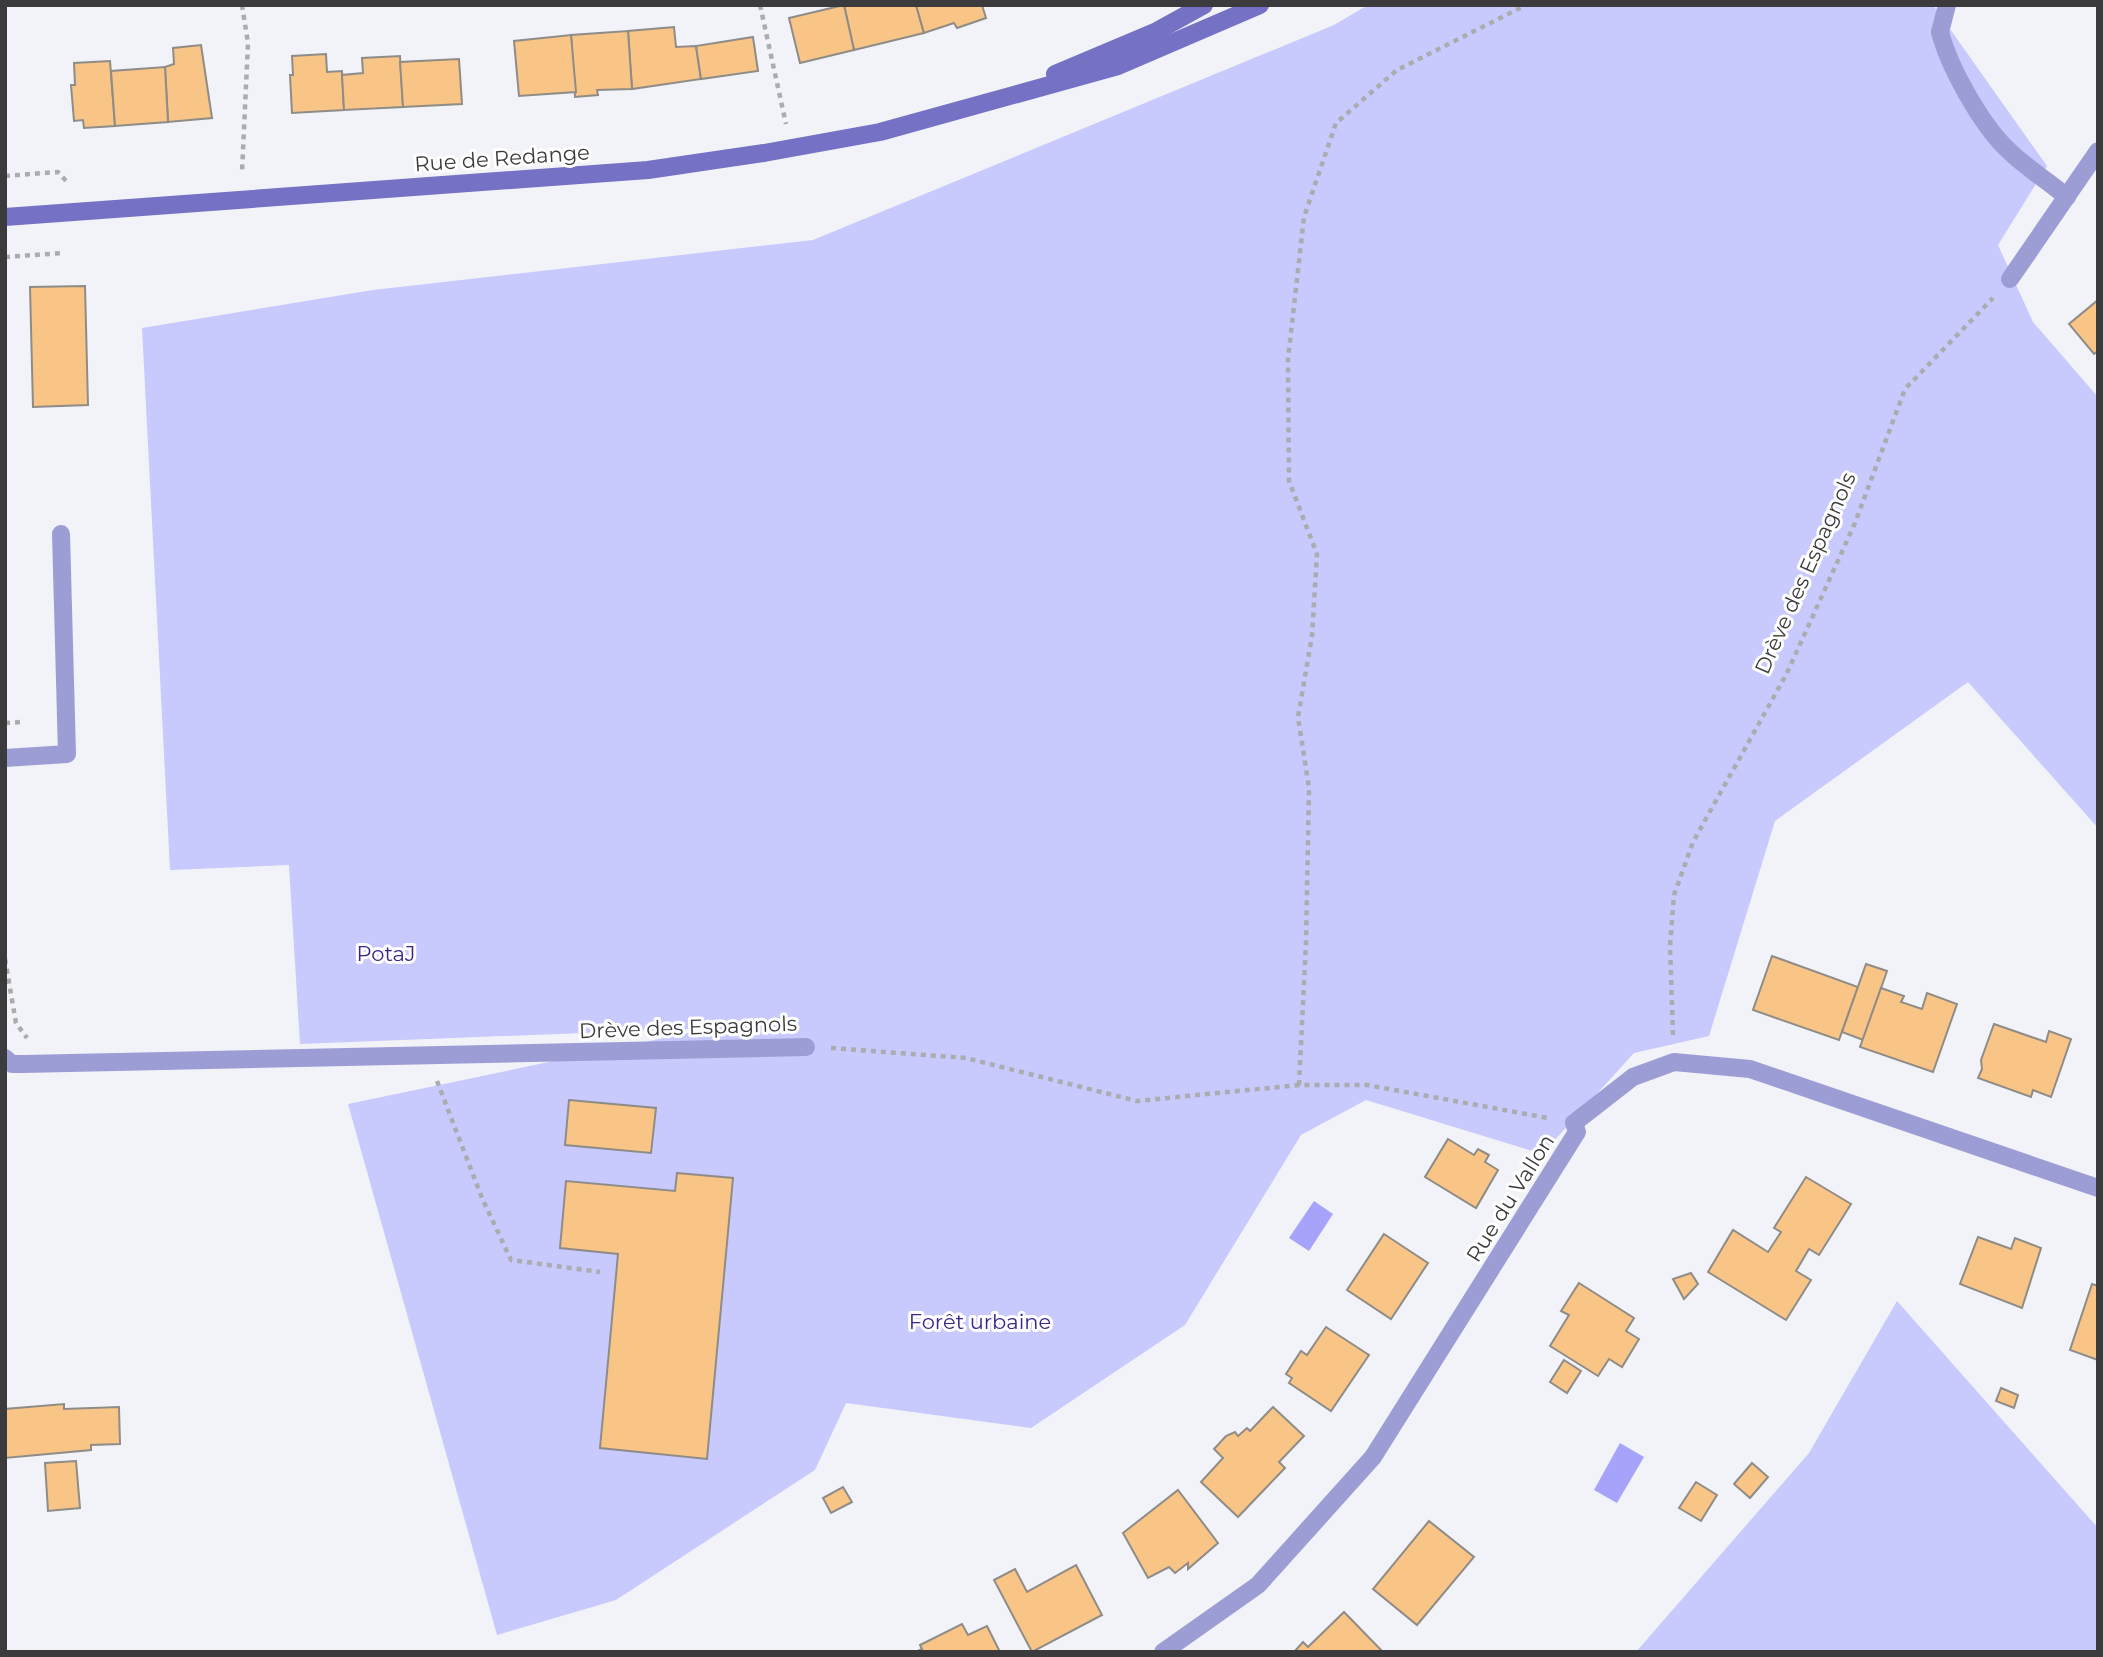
<svg xmlns="http://www.w3.org/2000/svg" width="2103" height="1657" viewBox="0 0 2103 1657" font-family="Montserrat,sans-serif">
<style>
.green{fill:#c8c9fc}
.water{fill:#a5a3fa}
.building{fill:#f9c586;stroke:#8f8c88;stroke-width:2}
.lines{fill:none;stroke-linecap:round;stroke-linejoin:round}
.path{stroke:#abacaf;stroke-width:4.5;stroke-dasharray:5 5;stroke-linecap:butt}
.service{stroke:#9d9dd6;stroke-width:18}
.minor{stroke:#9d9dd6;stroke-width:18}
.tertiary{stroke:#9d9dd6;stroke-width:18}
.secondary{stroke:#7571c4;stroke-width:18}
.labels{text-anchor:middle;dominant-baseline:central;stroke-width:6;stroke-linejoin:round;paint-order:stroke}
.street-label{font-size:21px;fill:#3b3b3d;stroke:#fff}
.park-label{font-size:21px;fill:#392688;stroke:#fff}
</style>
<rect width="100%" height="100%" fill="#f2f3f8"/>
<g class="green">
<path d="M 1368,5 L 1933,5 L 2047,166 L 1998,245 L 2033,322 L 2098,397 L 2098,828 L 1968,682 L 1775,821 L 1709,1036 L 1634,1053 L 1542,1154 L 1366,1100 L 1301,1135 L 1185,1325 L 1031,1428 L 846,1403 L 815,1470 L 616,1600 L 497,1635 L 348,1104 L 712,1028 L 300,1044 L 289,865 L 170,870 L 142,328 L 373,290 L 813,240 L 1334,25 Z"/>
<path d="M 1897,1301 L 2098,1528 L 2098,1652 L 1636,1652 L 1809,1453 Z"/>
</g>
<g class="water">
<path d="M 1314,1201 L 1333,1214 L 1309,1251 L 1289,1238 Z"/>
<path d="M 1620,1443 L 1644,1457 L 1617,1503 L 1594,1490 Z"/>
</g>
<g class="building">
<path d="M 844,5 L 916,5 L 924,33 L 854,50 Z"/>
<path d="M 844,5 L 854,50 L 800,63 L 789,18 Z"/>
<path d="M 916,5 L 982,5 L 986,18 L 957,28 L 954,23 L 924,33 Z"/>
<path d="M 674,27 L 676,47 L 696,46 L 701,79 L 632,89 L 628,31 Z"/>
<path d="M 628,31 L 632,89 L 597,90 L 598,95 L 575,97 L 571,35 Z"/>
<path d="M 571,35 L 576,92 L 519,96 L 514,41 Z"/>
<path d="M 753,37 L 758,71 L 701,79 L 696,46 Z"/>
<path d="M 201,45 L 212,118 L 168,122 L 165,67 L 174,64 L 173,48 Z"/>
<path d="M 326,54 L 327,72 L 342,71 L 344,110 L 292,113 L 290,75 L 293,75 L 292,56 Z"/>
<path d="M 400,56 L 403,107 L 344,110 L 342,75 L 363,73 L 362,58 Z"/>
<path d="M 459,59 L 462,104 L 403,107 L 400,62 Z"/>
<path d="M 110,61 L 115,126 L 84,128 L 83,120 L 74,121 L 71,85 L 75,85 L 74,63 Z"/>
<path d="M 165,67 L 168,122 L 115,126 L 111,71 Z"/>
<path d="M 85,286 L 88,405 L 33,407 L 30,287 Z"/>
<path d="M 2098,300 L 2098,351 L 2094,354 L 2069,324 Z"/>
<path d="M 1772,956 L 1858,987 L 1839,1040 L 1753,1010 Z"/>
<path d="M 1866,964 L 1887,971 L 1863,1040 L 1842,1032 Z"/>
<path d="M 1881,988 L 1904,996 L 1901,1002 L 1922,1009 L 1927,993 L 1957,1004 L 1933,1072 L 1860,1047 Z"/>
<path d="M 1994,1024 L 2046,1042 L 2049,1031 L 2071,1039 L 2051,1097 L 2033,1090 L 2031,1097 L 1978,1078 L 1982,1069 L 1981,1060 Z"/>
<path d="M 569,1100 L 656,1108 L 651,1153 L 565,1145 Z"/>
<path d="M 1448,1139 L 1474,1155 L 1478,1149 L 1489,1155 L 1485,1162 L 1498,1170 L 1476,1208 L 1425,1177 Z"/>
<path d="M 677,1173 L 733,1178 L 707,1459 L 600,1448 L 618,1254 L 560,1248 L 566,1181 L 675,1191 Z"/>
<path d="M 1806,1177 L 1851,1204 L 1819,1255 L 1809,1249 L 1796,1271 L 1811,1280 L 1786,1320 L 1708,1272 L 1733,1230 L 1768,1252 L 1781,1232 L 1774,1228 Z"/>
<path d="M 1384,1234 L 1428,1263 L 1391,1319 L 1347,1290 Z"/>
<path d="M 1978,1237 L 2011,1249 L 2015,1238 L 2041,1248 L 2022,1308 L 1960,1284 Z"/>
<path d="M 1691,1273 L 1698,1284 L 1684,1299 L 1673,1279 Z"/>
<path d="M 1579,1283 L 1634,1318 L 1626,1331 L 1639,1339 L 1622,1367 L 1609,1359 L 1598,1376 L 1550,1346 L 1569,1315 L 1561,1311 Z"/>
<path d="M 2092,1284 L 2098,1286 L 2098,1360 L 2070,1350 Z"/>
<path d="M 1326,1327 L 1369,1355 L 1331,1411 L 1289,1383 L 1292,1378 L 1286,1374 L 1301,1351 L 1307,1355 Z"/>
<path d="M 1564,1360 L 1581,1371 L 1567,1393 L 1550,1382 Z"/>
<path d="M 2001,1388 L 2018,1395 L 2014,1408 L 1996,1401 Z"/>
<path d="M 64,1404 L 64,1409 L 119,1407 L 120,1444 L 91,1445 L 91,1450 L 5,1458 L 5,1409 Z"/>
<path d="M 1273,1407 L 1304,1436 L 1279,1462 L 1285,1468 L 1238,1517 L 1201,1482 L 1223,1458 L 1214,1449 L 1226,1436 L 1235,1432 L 1238,1436 L 1247,1428 L 1250,1431 Z"/>
<path d="M 76,1461 L 80,1508 L 48,1511 L 45,1463 Z"/>
<path d="M 1752,1463 L 1768,1477 L 1750,1498 L 1734,1484 Z"/>
<path d="M 1696,1482 L 1717,1495 L 1701,1521 L 1679,1508 Z"/>
<path d="M 843,1487 L 852,1502 L 831,1513 L 823,1498 Z"/>
<path d="M 1178,1490 L 1218,1543 L 1188,1569 L 1188,1563 L 1175,1573 L 1169,1567 L 1148,1578 L 1123,1533 Z"/>
<path d="M 1429,1521 L 1474,1557 L 1417,1625 L 1373,1589 Z"/>
<path d="M 1076,1565 L 1102,1615 L 1032,1652 L 994,1580 L 1015,1569 L 1027,1592 Z"/>
<path d="M 1344,1612 L 1383,1652 L 1294,1652 L 1303,1642 L 1308,1647 Z"/>
<path d="M 962,1624 L 968,1635 L 987,1626 L 1000,1652 L 916,1652 L 922,1649 L 920,1645 Z"/>
</g>
<g class="lines">
<g class="path">
<path d="M 242,5 L 248,43 L 242,172"/>
<path d="M 760,5 L 786,124"/>
<path d="M 5,176 L 58,172 L 69,184"/>
<path d="M 5,257 L 63,253"/>
<path d="M 5,723 L 22,722"/>
<path d="M 5,959 L 16,1023 L 27,1038"/>
<path d="M 1673,1035 L 1670,946 L 1674,895 L 1693,842 L 1787,673 L 1855,523 L 1905,389 L 1993,298"/>
<path d="M 831,1048 L 966,1058 L 1137,1101 L 1299,1085 L 1367,1085 L 1548,1118"/>
<path d="M 437,1081 L 482,1198 L 511,1260 L 600,1272"/>
<path d="M 1299,1085 L 1306,943 L 1309,788 L 1298,717 L 1312,636 L 1317,554 L 1289,481 L 1288,359 L 1304,217 L 1336,123 L 1397,70 L 1526,5"/>
</g>
<g class="service">
<path d="M 1940,32 L 1947,5"/>
<path d="M 5,758 L 67,754 L 61,534"/>
</g>
<g class="minor">
<path d="M 1940,32 C 1949,67 1981,124 2007,149 C 2025,167 2048,181 2067,197"/>
<path d="M 2010,279 L 2098,151"/>
<path d="M 5,1058 L 12,1064 L 23,1064 L 806,1047"/>
</g>
<path class="tertiary" d="M 1163,1652 L 1258,1585 L 1373,1457 L 1577,1132 L 1574,1123 L 1633,1077 L 1674,1062 L 1750,1069 L 2098,1188"/>
<g class="secondary">
<path d="M 1055,74 L 1157,31 L 1204,5"/>
<path d="M 5,217 L 648,170 L 764,153 L 880,132 L 1118,66 L 1260,5"/>
</g>
</g>
<g class="labels">
<g class="street-label">
<text transform="translate(502 158) rotate(-4)">Rue de Redange</text>
<text transform="translate(1805 573) rotate(-66)">Drève des Espagnols</text>
<text transform="translate(688 1027) rotate(-2)">Drève des Espagnols</text>
<text transform="translate(1510 1198) rotate(-58)">Rue du Vallon</text>
</g>
<g class="park-label">
<text x="386" y="953">PotaJ</text>
<text x="980" y="1321">Forêt urbaine</text>
</g>
</g>
<rect width="2103" height="1657" fill="none" stroke="#3b3b3d" stroke-width="14"/>
</svg>
